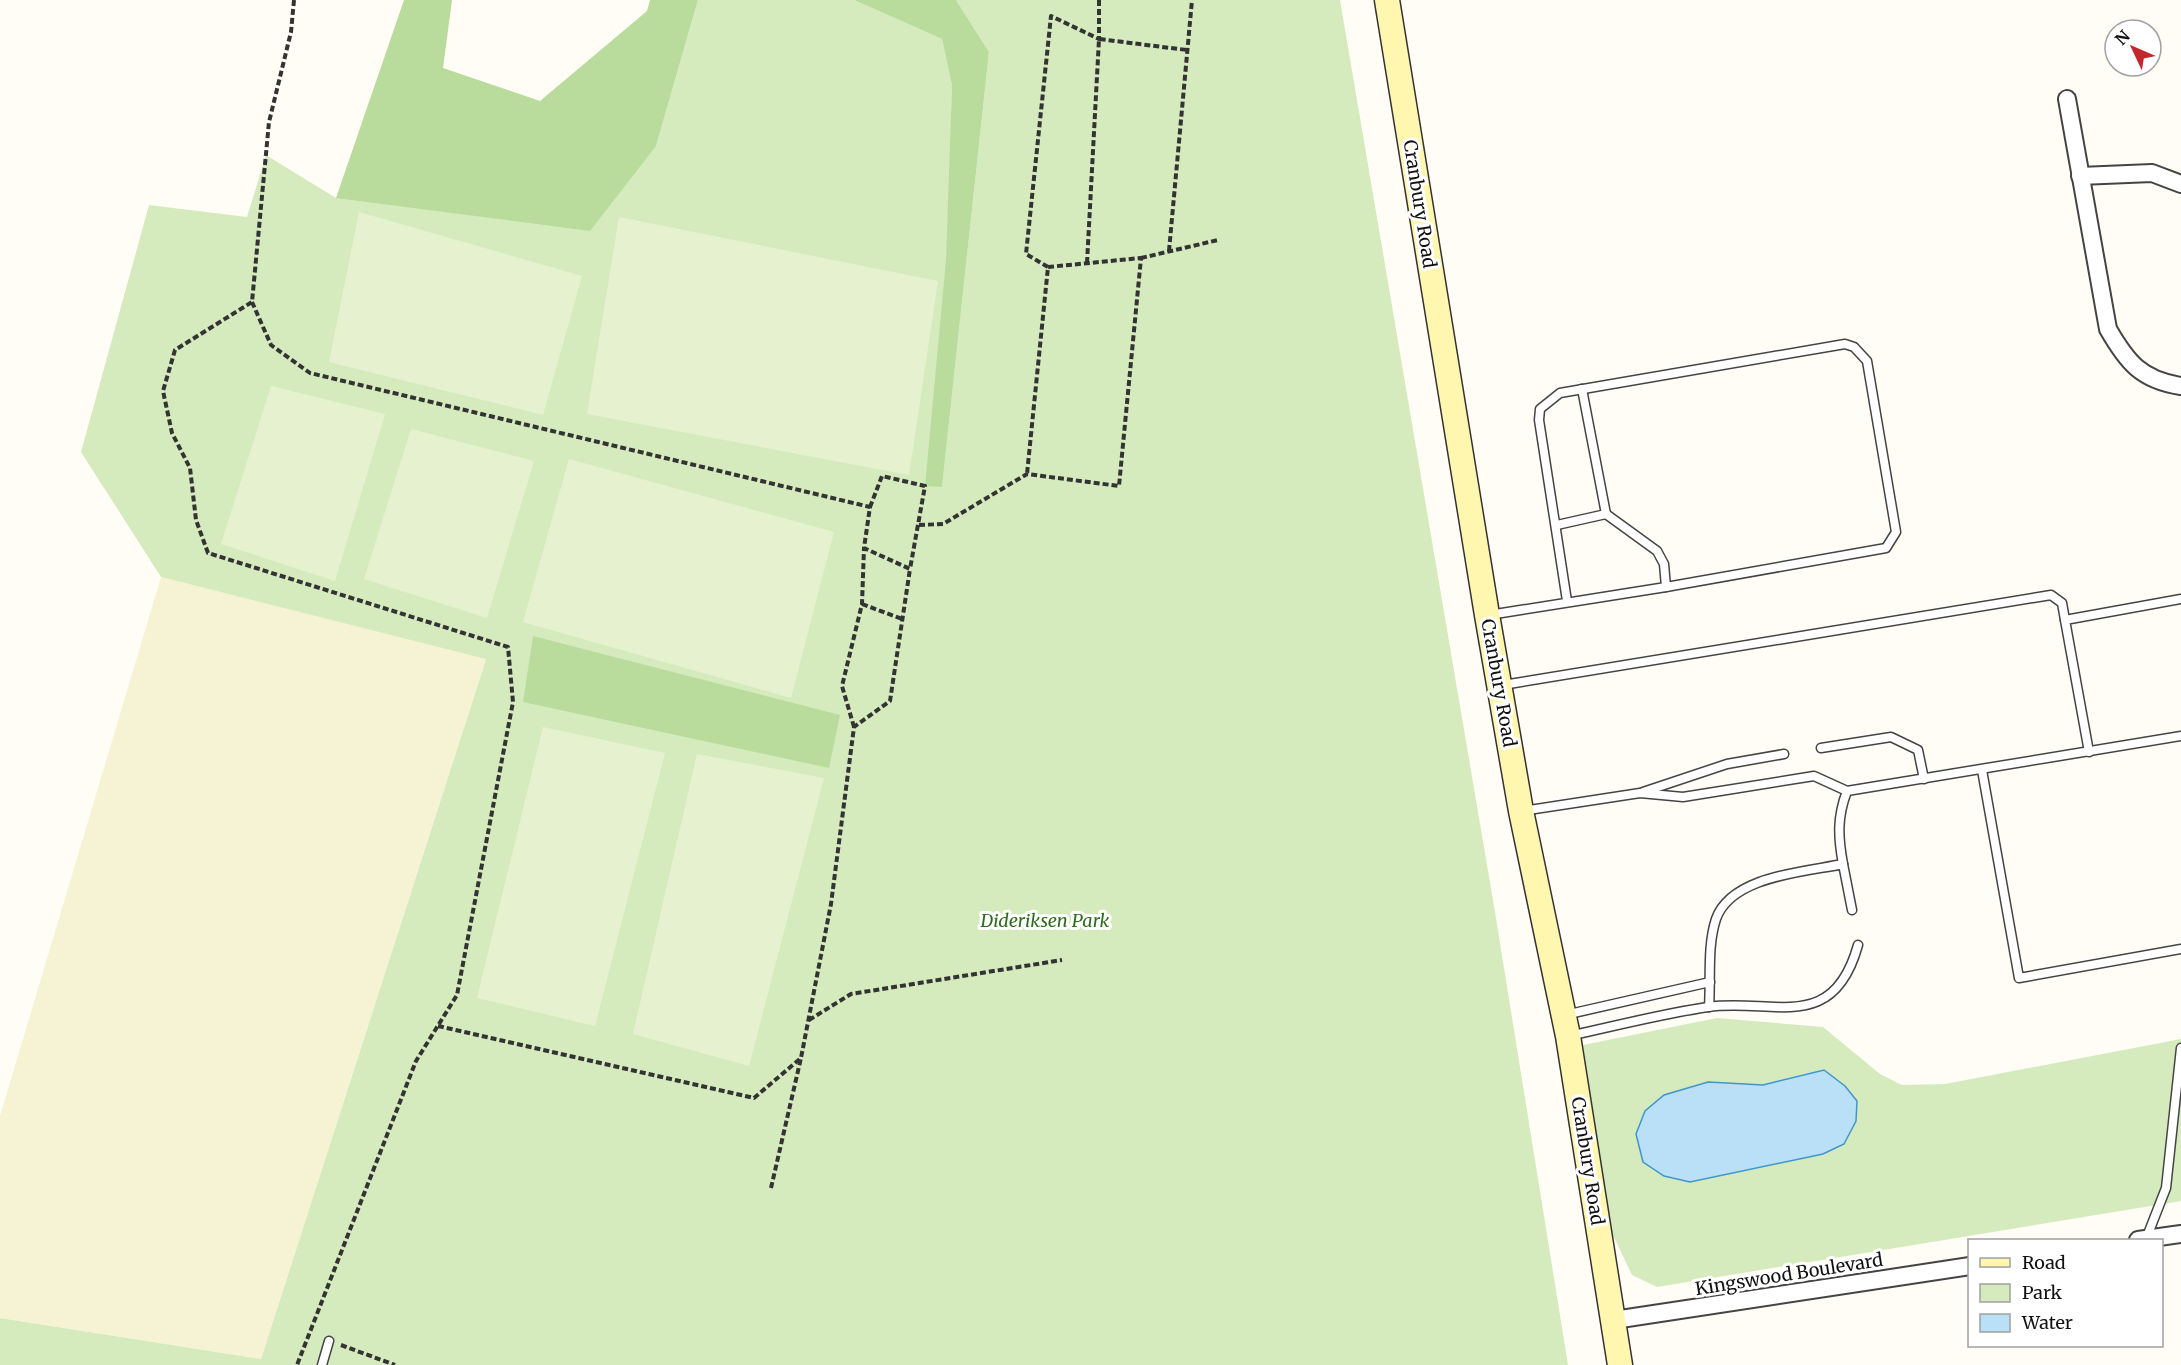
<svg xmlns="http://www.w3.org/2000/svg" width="2181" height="1365" viewBox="0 0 2181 1365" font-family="Merriweather,serif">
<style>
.farmland{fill:#f6f3d4}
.green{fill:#d5ebbd}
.forest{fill:#b9dc9c}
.pitch{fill:#e6f2cf}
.water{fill:#b9e0f7;stroke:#3f96cf;stroke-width:1.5}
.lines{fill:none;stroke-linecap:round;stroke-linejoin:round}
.service-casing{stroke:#444;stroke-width:11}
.minor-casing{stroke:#444;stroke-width:20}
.secondary-casing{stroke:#333;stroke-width:27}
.path{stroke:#333;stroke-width:4;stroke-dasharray:6 3;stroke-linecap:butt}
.service{stroke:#fff;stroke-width:8}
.minor{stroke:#fff;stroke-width:16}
.secondary{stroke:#fff6b0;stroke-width:24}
.labels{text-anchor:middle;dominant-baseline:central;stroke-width:6;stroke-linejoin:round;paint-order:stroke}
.street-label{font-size:18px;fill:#111;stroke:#fff}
.park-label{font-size:18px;font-style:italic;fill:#2f6b1f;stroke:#fff}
</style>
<rect width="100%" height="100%" fill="#fffdf5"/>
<path class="farmland" d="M 161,577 L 486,658 L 261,1359 L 0,1318 L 0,1116 Z"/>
<g class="green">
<path d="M 698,0 L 854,0 L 942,39 L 952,84 L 942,486 L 989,52 L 956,0 L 1340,0 L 1494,906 L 1568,1365 L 0,1365 L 0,1318 L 261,1359 L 486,659 L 161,577 L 81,452 L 149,205 L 247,217 L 266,155 L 336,198 L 656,146 Z"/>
<path d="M 1717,1018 L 1823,1027 L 1880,1074 L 1902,1085 L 1945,1084 L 2181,1039 L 2181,1201 L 1657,1287 L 1632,1275 L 1611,1231 L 1583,1045 Z"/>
</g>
<g class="forest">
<path d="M 404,0 L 452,0 L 443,68 L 540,101 L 647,11 L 650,0 L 698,0 L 656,146 L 590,231 L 336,198 Z"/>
<path d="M 854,0 L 956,0 L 989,52 L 942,487 L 925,486 L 946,260 L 952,85 L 942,39 Z"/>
<path d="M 533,636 L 840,715 L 829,768 L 523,702 Z"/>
</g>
<g class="pitch">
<path d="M 359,212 L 582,276 L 543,415 L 329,362 Z"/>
<path d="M 619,217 L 938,281 L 909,475 L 587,414 Z"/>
<path d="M 271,386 L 385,414 L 335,581 L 221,544 Z"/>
<path d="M 411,429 L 534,461 L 487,618 L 364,579 Z"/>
<path d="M 569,459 L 834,532 L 791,698 L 523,622 Z"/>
<path d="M 543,727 L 665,753 L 595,1026 L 477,998 Z"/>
<path d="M 697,754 L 824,778 L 749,1066 L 633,1034 Z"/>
</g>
<path class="water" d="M 1824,1070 L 1845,1086 L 1857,1101 L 1856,1121 L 1844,1144 L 1823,1154 L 1690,1182 L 1664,1176 L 1643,1162 L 1636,1134 L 1645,1111 L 1664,1095 L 1708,1082 L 1763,1085 Z"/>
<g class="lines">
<g class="service-casing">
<g id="service">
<path d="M 1606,514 L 1657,551 L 1664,564 L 1666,587"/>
<path d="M 1557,525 L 1606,514 L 1582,389"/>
<path d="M 1489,615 L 1666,587 L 1886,548 L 1896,532 L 1867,361 L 1854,347 L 1845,344 L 1560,393 L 1540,409 L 1539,420 L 1567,601"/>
<path d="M 1503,685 L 2051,595 L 2062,603 L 2065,620"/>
<path d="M 1821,748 L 1891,737 L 1918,750 L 1924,779"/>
<path d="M 2089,752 L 2065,620 L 2181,599"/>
<path d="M 1982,770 L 2019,978 L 2181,949"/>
<path d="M 1643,792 L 1727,764 L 1784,754"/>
<path d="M 1522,811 L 1640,793 L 1683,797 L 1814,776 L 1847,791"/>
<path d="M 1843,864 C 1838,837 1837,817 1847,791 L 2181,736"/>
<path d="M 1709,1007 C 1711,979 1707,946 1716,919 C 1731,876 1804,872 1843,864 L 1852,910"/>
<path d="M 1565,1015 L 1710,982"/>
<path d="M 1569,1036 C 1615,1026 1661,1014 1708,1007 C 1773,998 1833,1035 1858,945"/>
<path d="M 2146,1239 L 2166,1188 L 2181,1048"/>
<path d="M 322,1365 L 329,1341"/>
</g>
</g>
<g class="minor-casing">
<g id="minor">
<path d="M 2067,99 L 2108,329 C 2127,362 2141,380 2181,386"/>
<path d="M 2080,176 L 2152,173 L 2181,184"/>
<path d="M 2138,1240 L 2181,1234"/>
<path d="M 1614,1320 L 1970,1266"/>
</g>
</g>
<g class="secondary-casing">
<path id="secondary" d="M 1387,0 L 1487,615 L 1521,811 L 1568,1036 L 1620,1365"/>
</g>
<g class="path">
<path d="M 294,0 L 291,32 L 269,122 L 252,302 L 175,350 L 163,391 L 172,433 L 190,468 L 196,520 L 208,553 L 508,647 L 513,702 L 457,995 L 416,1061 L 297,1365"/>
<path d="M 1169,251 L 1192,0"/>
<path d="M 1141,258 L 1218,240"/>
<path d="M 1087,263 L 1099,39 L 1187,50"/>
<path d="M 1048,267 L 1026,254 L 1051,16 L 1099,39 L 1099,0"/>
<path d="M 252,302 L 271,345 L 310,373 L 870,507 L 864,548 L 910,569 L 890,701 L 854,727 L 831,904 L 801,1058 L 754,1098 L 438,1026"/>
<path d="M 870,507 L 882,476 L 925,486 L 910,569"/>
<path d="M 919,525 L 943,524 L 1027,474 L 1119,486 L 1141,258 L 1048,267 L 1027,474"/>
<path d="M 862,604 L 902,619"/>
<path d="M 854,727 L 842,686 L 862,604 L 864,548"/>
<path d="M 809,1020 L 851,994 L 1062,960"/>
<path d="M 771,1188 L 801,1058"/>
<path d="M 341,1345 L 395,1365"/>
</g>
<use href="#service" class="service"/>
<use href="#minor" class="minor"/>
<use href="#secondary" class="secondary"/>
</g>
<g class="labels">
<g class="street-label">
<text transform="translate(1420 204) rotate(81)">Cranbury Road</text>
<text transform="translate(1499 683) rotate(80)">Cranbury Road</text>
<text transform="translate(1588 1161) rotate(81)">Cranbury Road</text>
<text transform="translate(1789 1274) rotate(-9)">Kingswood Boulevard</text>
</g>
<g class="park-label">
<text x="1045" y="920">Dideriksen Park</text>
</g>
</g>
<rect x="1968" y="1239" width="195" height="108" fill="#ffffff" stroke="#a0a0a0" stroke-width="1.5"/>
<rect x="1980" y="1258" width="30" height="9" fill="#fff6b0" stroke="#a0a0a0" stroke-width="1.5"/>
<text x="2022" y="1269" font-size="18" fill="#111111">Road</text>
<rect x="1980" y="1284" width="30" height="18" fill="#d5ebbd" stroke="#a0a0a0" stroke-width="1.5"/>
<text x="2022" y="1299" font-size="18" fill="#111111">Park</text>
<rect x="1980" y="1314" width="30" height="18" fill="#b9e0f7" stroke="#a0a0a0" stroke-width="1.5"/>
<text x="2022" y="1329" font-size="18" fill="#111111">Water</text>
<g transform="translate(2133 48) rotate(314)"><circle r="28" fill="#ffffff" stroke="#a0a0a0" stroke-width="1.5"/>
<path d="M0-4.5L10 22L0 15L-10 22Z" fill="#c4262e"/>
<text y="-9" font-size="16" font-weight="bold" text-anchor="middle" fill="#111111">N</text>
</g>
</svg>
